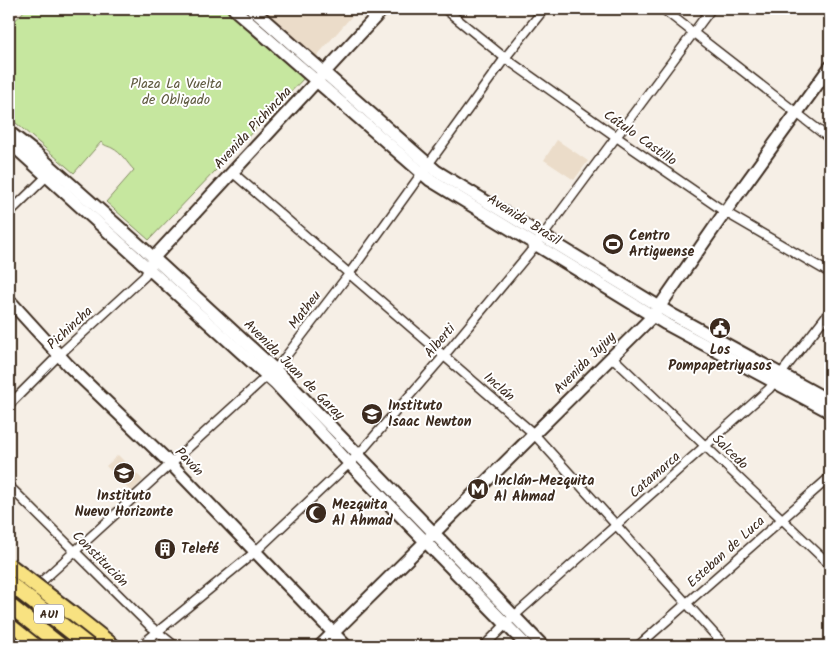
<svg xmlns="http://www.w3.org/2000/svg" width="839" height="655" viewBox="0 0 839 655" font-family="Kalam,sans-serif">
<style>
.built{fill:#ebdcc9}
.green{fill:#c6e79f;stroke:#80885e}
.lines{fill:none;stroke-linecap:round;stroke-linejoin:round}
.street-casing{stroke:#3b2a1e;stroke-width:11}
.secondary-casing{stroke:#3b2a1e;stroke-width:15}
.highway-casing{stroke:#3b2a1e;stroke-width:18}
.street{stroke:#fff;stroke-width:8}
.secondary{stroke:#fff;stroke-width:11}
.highway{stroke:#f8e281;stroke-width:14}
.highway-bridge-casing{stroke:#3b2a1e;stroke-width:18;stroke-linecap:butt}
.highway-bridge{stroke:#f8e281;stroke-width:14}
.labels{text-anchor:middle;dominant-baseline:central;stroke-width:4;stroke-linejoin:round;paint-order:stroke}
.shield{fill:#fff;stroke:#766a62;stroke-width:1}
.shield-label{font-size:12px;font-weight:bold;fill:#3b2a1e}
.park-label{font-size:14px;fill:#5e593e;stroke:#fff}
.street-label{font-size:14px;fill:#3b2a1e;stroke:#fff}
.poi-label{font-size:14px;font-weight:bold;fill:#3b2a1e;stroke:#fff;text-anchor:start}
</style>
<rect width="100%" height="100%" fill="#f6efe6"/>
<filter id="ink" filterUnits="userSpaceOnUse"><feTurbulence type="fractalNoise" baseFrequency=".02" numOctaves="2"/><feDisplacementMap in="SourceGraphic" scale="10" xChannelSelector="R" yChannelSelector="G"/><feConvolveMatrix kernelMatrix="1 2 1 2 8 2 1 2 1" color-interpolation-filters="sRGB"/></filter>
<g filter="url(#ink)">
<g class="built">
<path d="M 259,9 L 358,9 L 315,58 Z"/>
<path d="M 557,140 L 588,161 L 574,180 L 544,160 Z"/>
<path d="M 118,455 L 143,480 L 131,492 L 106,466 Z"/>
</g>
<path class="green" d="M 26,9 L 227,9 L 306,76 L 149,240 L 106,202 L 134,170 C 127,163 122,153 112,148 C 108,146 105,146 101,142 L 74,173 L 9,117 L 9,27 Z"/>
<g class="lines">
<g class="street-casing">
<g id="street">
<path d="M 445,9 L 505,58 L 632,148 L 725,212 L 830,273"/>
<path d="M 663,9 L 830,139"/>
<path d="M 232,172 L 534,434 L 725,646"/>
<path d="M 9,213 L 46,177"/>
<path d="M 612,357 L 830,565"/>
<path d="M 9,405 L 59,355 L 145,276 L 148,269"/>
<path d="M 9,486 L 149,625 L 175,646"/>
<path d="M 40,583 L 280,364 L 349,274 L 505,58 L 544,9"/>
<path d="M 140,646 L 255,552 L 358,455 L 443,357 L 536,245 L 711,9"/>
<path d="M 484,646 L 514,616 L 769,389 L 830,311"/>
<path d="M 638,646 L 830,477"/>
</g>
</g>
<g class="secondary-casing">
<g id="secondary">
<path d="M 234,9 L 430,180 L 666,324 L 830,412"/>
<path d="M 252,9 L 436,171 L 671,314 L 830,401"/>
<path d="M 9,132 L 38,155 L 145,250 L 282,376 L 543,646"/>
<path d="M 9,142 L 276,384 L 349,463 L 527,646"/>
<path d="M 152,263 L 157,254 L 383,9"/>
<path d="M 9,300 L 68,365 L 171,464 L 346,646"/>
<path d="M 320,646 L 653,316 L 725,212 L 830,67"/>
</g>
</g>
<g class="highway-casing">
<g id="highway">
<path d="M 70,612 L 113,646"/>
<path d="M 9,621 L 41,646"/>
</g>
</g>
<use href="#street" class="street"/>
<use href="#secondary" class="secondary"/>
<use href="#highway" class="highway"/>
<g class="highway-bridge-casing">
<g id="highway-bridge">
<path d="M 9,565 L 70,612"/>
<path d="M 9,583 L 89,646"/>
<path d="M 9,605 L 61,646"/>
</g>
</g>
<use href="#highway-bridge" class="highway-bridge"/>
</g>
</g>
<defs>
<g id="stadium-disc" transform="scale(1.125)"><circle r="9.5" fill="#3b2a1e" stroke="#fff"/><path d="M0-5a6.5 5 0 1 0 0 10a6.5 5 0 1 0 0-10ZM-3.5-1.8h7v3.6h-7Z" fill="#fff"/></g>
<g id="civic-disc" transform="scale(1.125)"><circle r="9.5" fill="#3b2a1e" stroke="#fff"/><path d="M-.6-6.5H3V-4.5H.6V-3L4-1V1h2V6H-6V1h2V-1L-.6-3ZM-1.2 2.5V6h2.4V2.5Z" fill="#fff"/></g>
<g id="school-disc" transform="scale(1.125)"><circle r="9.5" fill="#3b2a1e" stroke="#fff"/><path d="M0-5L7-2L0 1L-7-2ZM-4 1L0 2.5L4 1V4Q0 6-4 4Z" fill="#fff"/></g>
<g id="metro-disc" transform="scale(1.125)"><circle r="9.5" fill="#3b2a1e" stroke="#fff"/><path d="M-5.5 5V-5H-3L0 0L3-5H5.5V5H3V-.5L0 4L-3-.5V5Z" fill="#fff"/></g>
<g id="mosque-disc" transform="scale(1.125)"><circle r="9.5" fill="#3b2a1e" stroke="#fff"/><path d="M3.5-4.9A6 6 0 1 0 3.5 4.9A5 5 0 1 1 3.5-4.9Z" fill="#fff"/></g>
<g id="building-disc" transform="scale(1.125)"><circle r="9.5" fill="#3b2a1e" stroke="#fff"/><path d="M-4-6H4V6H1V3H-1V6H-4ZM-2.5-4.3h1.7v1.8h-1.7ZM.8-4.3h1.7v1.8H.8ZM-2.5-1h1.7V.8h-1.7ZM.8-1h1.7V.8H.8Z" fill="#fff"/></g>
</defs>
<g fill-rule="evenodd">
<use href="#stadium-disc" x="613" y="244"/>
<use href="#civic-disc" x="720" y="328"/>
<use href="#school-disc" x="372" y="414"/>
<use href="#school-disc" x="124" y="473"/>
<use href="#metro-disc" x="478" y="489"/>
<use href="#mosque-disc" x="316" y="513"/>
<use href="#building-disc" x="165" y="549"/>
</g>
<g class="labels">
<rect class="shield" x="34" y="604.5" width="30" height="19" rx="4"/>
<g class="shield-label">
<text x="49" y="614">AU1</text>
</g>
<g class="park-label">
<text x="176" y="84">Plaza La Vuelta<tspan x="176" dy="16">de Obligado</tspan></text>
</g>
<g class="street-label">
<text transform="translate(253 128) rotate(-47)">Avenida Pichincha</text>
<text transform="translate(640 138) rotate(35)">Cátulo Castillo</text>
<text transform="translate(524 220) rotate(32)">Avenida Brasil</text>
<text transform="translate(305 310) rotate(-53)">Matheu</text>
<text transform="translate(70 328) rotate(-43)">Pichincha</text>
<text transform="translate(440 341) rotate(-50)">Alberti</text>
<text transform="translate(585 363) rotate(-45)">Avenida Jujuy</text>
<text transform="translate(294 370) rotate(45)">Avenida Juan de Garay</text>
<text transform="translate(499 387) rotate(41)">Inclán</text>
<text transform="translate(730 452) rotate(44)">Salcedo</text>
<text transform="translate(189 462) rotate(46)">Pavón</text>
<text transform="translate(655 475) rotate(-41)">Catamarca</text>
<text transform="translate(726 552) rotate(-42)">Esteban de Luca</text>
<text transform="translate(100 559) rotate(45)">Constitución</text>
</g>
<g class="poi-label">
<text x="629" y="236">Centro<tspan x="629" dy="16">Artiguense</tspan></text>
<text x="720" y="350" text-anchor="middle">Los<tspan x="720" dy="16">Pompapetriyasos</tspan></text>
<text x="388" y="406">Instituto<tspan x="388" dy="16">Isaac Newton</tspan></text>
<text x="494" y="481">Inclán-Mezquita<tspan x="494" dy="16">Al Ahmad</tspan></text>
<text x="124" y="496" text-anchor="middle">Instituto<tspan x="124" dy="16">Nuevo Horizonte</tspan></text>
<text x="332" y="505">Mezquita<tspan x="332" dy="16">Al Ahmad</tspan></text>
<text x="181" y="549">Telefé</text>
</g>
</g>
<rect width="839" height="655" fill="none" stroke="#fff" stroke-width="30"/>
<rect x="15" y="15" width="809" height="625" fill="none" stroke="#3b2a1e" stroke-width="2" filter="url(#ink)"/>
</svg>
